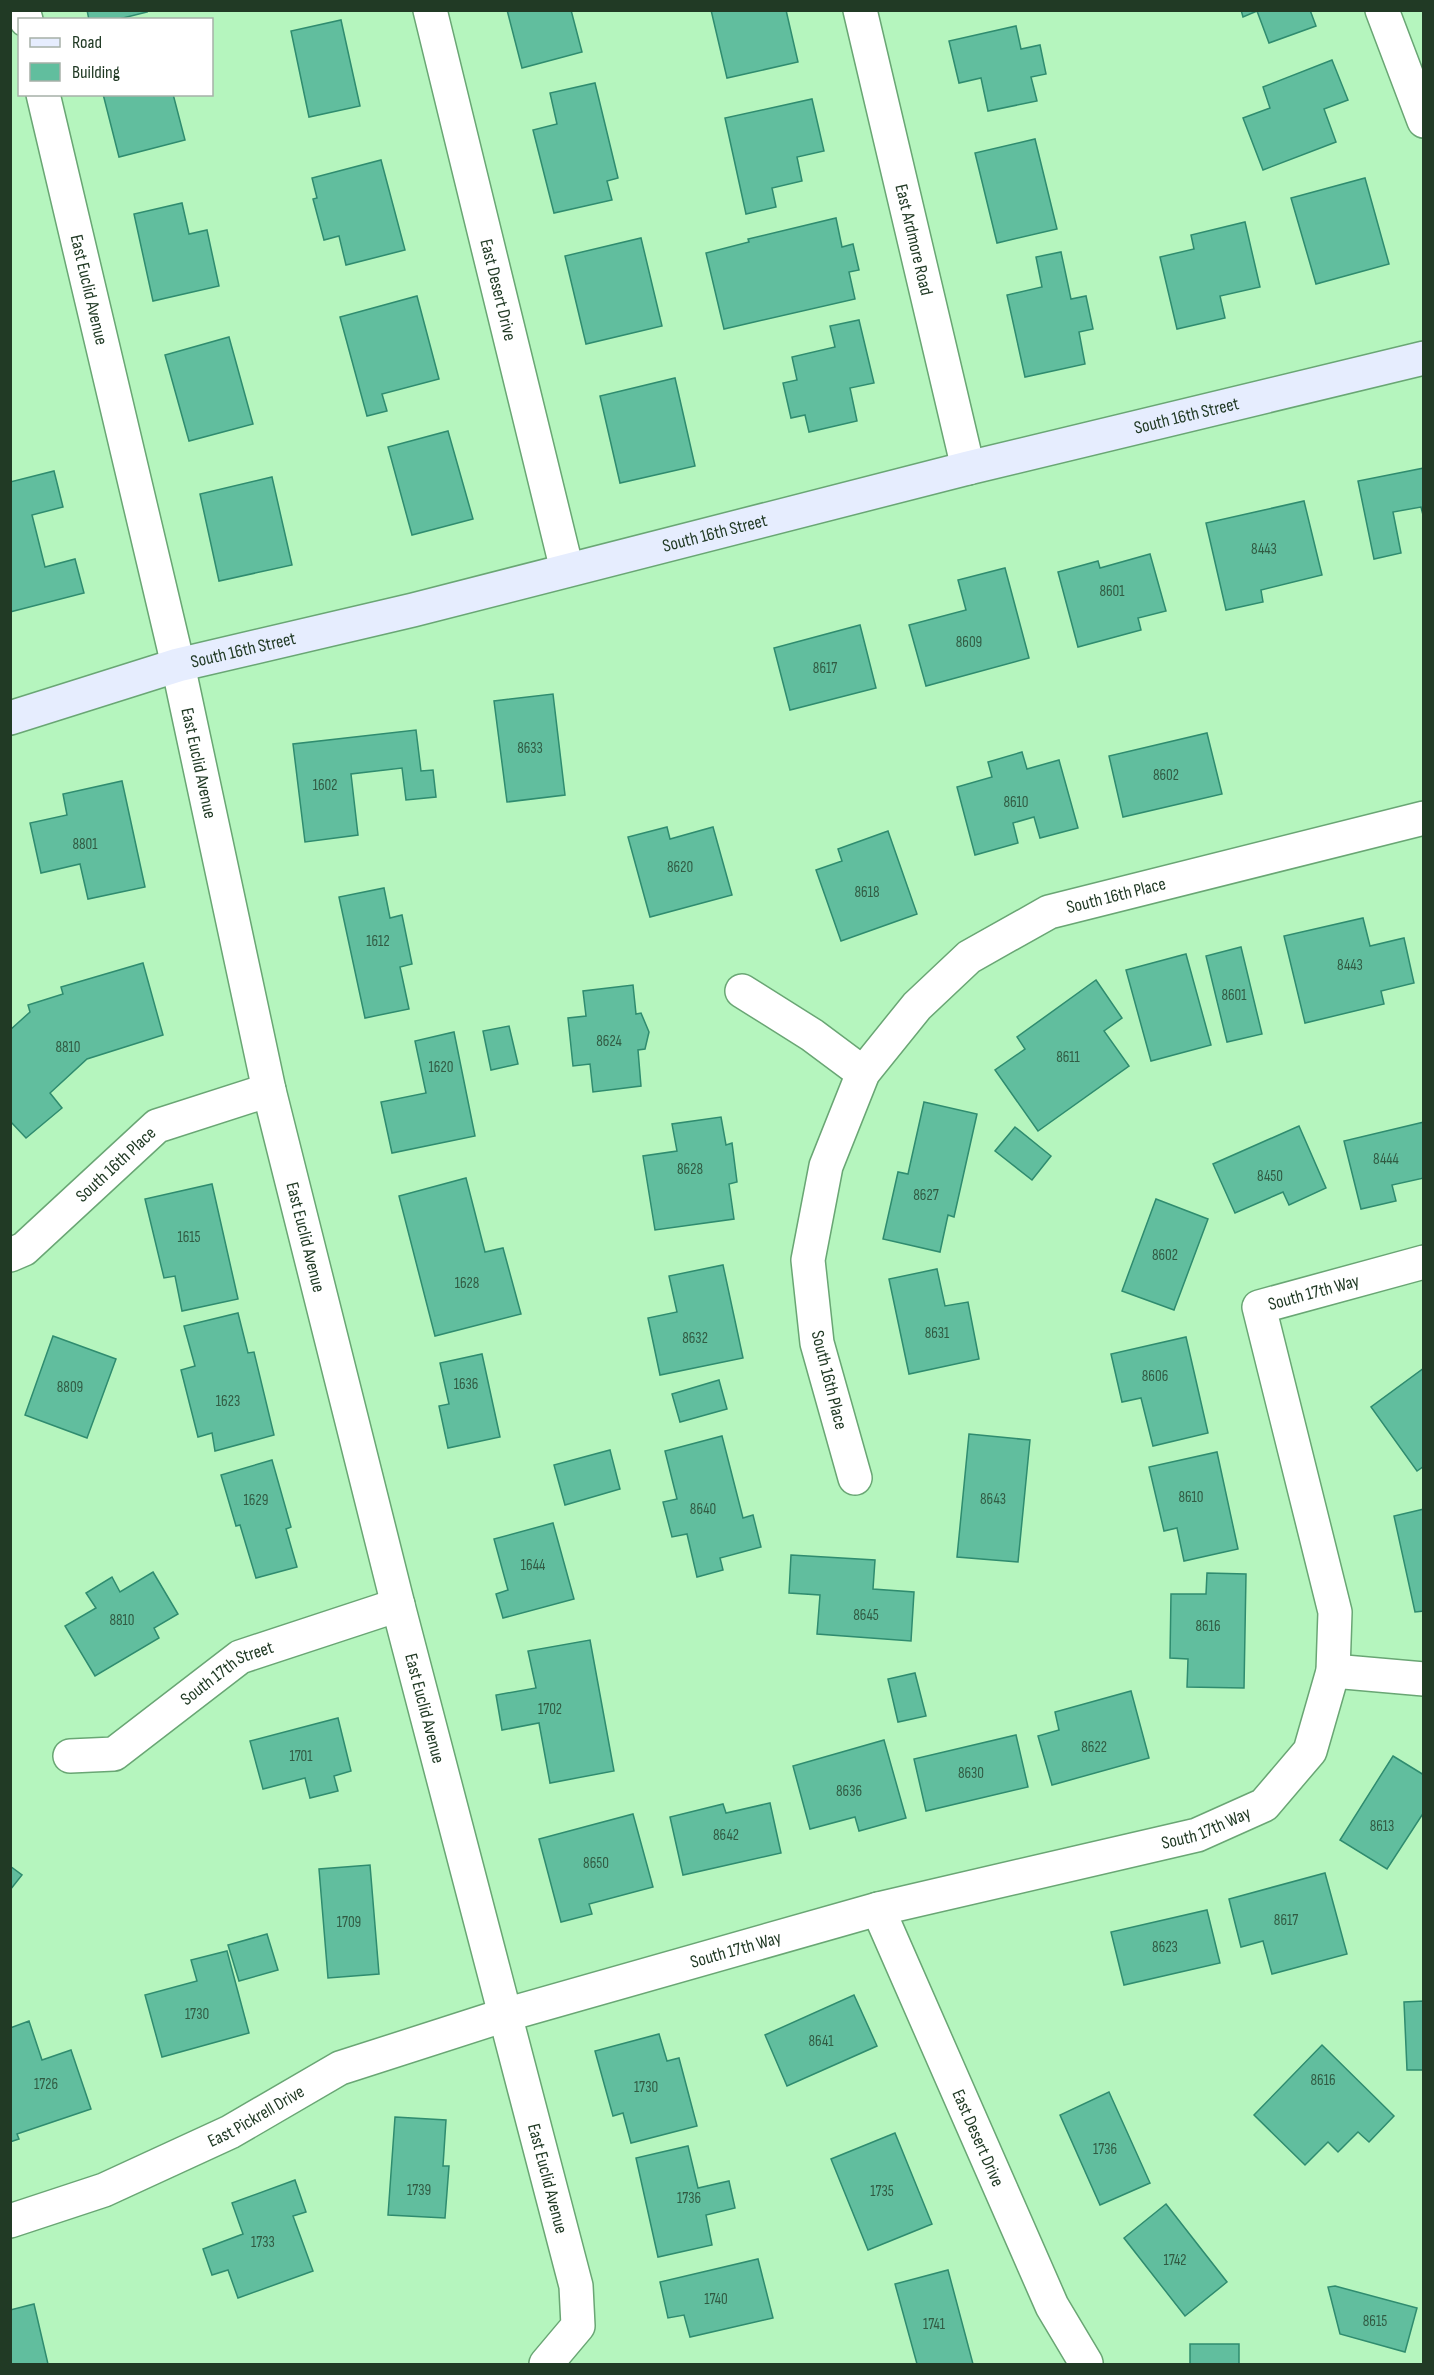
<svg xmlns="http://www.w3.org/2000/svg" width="1434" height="2375" viewBox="0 0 1434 2375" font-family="'Sofia Sans Condensed',sans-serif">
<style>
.building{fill:#61be9e;stroke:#2f8c6f;stroke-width:1.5}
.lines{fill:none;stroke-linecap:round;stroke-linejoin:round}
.street-casing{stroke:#69a674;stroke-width:36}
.secondary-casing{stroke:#69a674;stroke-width:36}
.street{stroke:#fff;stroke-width:33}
.secondary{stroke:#e6edfe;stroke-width:33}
.labels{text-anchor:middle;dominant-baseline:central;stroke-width:5;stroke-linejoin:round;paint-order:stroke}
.number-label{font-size:15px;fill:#315b43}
.street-label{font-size:18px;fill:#213a25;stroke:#fff}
</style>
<rect width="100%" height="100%" fill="#b5f5be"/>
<g class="building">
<path d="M 87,10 L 146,10 L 147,12 L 115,20 L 89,20 Z"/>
<path d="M 507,10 L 571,10 L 582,52 L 522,68 Z"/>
<path d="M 711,10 L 786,10 L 798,62 L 727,78 Z"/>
<path d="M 1241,10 L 1310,10 L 1316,26 L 1269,43 L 1257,11 L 1243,17 Z"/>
<path d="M 341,20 L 360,106 L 309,117 L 291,31 Z"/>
<path d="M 1016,26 L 1021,49 L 1040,45 L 1046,74 L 1031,77 L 1037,101 L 988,111 L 981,78 L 959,83 L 949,41 Z"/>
<path d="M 1332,60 L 1348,100 L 1324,109 L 1336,142 L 1263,170 L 1243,118 L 1270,108 L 1263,87 Z"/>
<path d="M 595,83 L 618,178 L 607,181 L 612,200 L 554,213 L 533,130 L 557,124 L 550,93 Z"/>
<path d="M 103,94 L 173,94 L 185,140 L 119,157 Z"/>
<path d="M 812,99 L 824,151 L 797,157 L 802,181 L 772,188 L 776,207 L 746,214 L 725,118 Z"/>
<path d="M 1035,139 L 1057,229 L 997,243 L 975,153 Z"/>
<path d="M 381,160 L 405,250 L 346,265 L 339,236 L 324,240 L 313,199 L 317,198 L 312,178 Z"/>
<path d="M 1365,178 L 1389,264 L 1316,284 L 1291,198 Z"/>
<path d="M 182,203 L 189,234 L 207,230 L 219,286 L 153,301 L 134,214 Z"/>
<path d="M 836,218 L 842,247 L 853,244 L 859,270 L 849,272 L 855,299 L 724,329 L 706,253 L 749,242 L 748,239 Z"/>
<path d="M 1245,222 L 1260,287 L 1220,296 L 1225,318 L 1177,329 L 1160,257 L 1194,249 L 1191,235 Z"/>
<path d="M 641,238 L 662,326 L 586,344 L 565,256 Z"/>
<path d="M 1061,252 L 1071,299 L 1086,296 L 1093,329 L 1079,332 L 1085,364 L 1025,377 L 1007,295 L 1042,287 L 1036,257 Z"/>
<path d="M 417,296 L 439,379 L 382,394 L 387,411 L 367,416 L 340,317 Z"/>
<path d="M 859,320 L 874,383 L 850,388 L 857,421 L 809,432 L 805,415 L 791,418 L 783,383 L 797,380 L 792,357 L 835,347 L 830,326 Z"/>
<path d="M 229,337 L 253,424 L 189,441 L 165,355 Z"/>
<path d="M 675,378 L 695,466 L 620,483 L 600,396 Z"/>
<path d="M 448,431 L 473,519 L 412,535 L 388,447 Z"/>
<path d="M 1424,468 L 1424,519 L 1421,507 L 1393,512 L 1401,553 L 1374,559 L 1358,481 Z"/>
<path d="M 54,471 L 63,507 L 32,515 L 45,567 L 75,559 L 84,593 L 10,612 L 10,482 Z"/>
<path d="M 272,477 L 292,565 L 219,581 L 200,494 Z"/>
<path d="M 1304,501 L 1322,575 L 1261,590 L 1263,602 L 1226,610 L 1206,523 Z"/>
<path d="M 1150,554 L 1166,611 L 1138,618 L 1141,630 L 1078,647 L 1058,572 L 1098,561 L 1100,568 Z"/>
<path d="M 1005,568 L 1029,658 L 926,686 L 909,625 L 966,610 L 958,580 Z"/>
<path d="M 860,625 L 876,688 L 790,710 L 774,648 Z"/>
<path d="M 553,694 L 565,795 L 507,802 L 494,701 Z"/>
<path d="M 416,730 L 421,771 L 433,770 L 436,797 L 406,800 L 402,768 L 351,774 L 358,835 L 305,842 L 293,744 Z"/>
<path d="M 1207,733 L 1222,794 L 1123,817 L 1109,756 Z"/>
<path d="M 1022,752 L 1027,769 L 1059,760 L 1078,828 L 1040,838 L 1034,817 L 1013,823 L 1018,843 L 975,855 L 957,787 L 992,777 L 988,762 Z"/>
<path d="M 122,781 L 145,887 L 88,899 L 80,864 L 41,873 L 30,823 L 67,815 L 63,794 Z"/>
<path d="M 667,827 L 670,839 L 713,827 L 732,895 L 650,917 L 628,837 Z"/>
<path d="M 888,831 L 917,914 L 841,941 L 816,870 L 842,861 L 838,849 Z"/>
<path d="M 384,888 L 390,918 L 402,915 L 412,964 L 400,967 L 409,1009 L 365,1018 L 339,897 Z"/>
<path d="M 1363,918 L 1370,946 L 1404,938 L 1414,983 L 1381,991 L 1384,1004 L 1305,1023 L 1284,936 Z"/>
<path d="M 1241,947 L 1262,1034 L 1227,1042 L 1206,956 Z"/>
<path d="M 1186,954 L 1211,1045 L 1151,1061 L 1126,970 Z"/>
<path d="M 143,963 L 163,1035 L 87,1059 L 50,1093 L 62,1108 L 26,1138 L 10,1121 L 10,1030 L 30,1012 L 28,1005 L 63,994 L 61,987 Z"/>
<path d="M 1096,980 L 1122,1018 L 1104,1031 L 1129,1066 L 1038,1131 L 995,1070 L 1025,1049 L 1017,1037 Z"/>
<path d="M 633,985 L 636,1014 L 641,1013 L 649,1032 L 645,1049 L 638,1050 L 641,1086 L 593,1092 L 590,1064 L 573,1066 L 568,1018 L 586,1016 L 583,991 Z"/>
<path d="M 509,1026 L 518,1064 L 491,1070 L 483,1031 Z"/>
<path d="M 454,1032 L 475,1136 L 392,1153 L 381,1102 L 426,1093 L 415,1041 Z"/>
<path d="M 924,1102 L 977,1114 L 954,1217 L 948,1215 L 940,1252 L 883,1239 L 898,1172 L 908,1174 Z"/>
<path d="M 721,1117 L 726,1145 L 732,1143 L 737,1182 L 729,1184 L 734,1219 L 655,1230 L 643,1156 L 677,1151 L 672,1124 Z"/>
<path d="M 1424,1122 L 1424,1178 L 1392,1185 L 1396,1201 L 1361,1209 L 1344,1141 Z"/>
<path d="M 1299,1126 L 1326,1188 L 1289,1205 L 1283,1192 L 1235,1213 L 1213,1164 Z"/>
<path d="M 1015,1127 L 1051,1156 L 1032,1180 L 995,1151 Z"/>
<path d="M 466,1178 L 485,1252 L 503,1248 L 521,1314 L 435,1336 L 399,1196 Z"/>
<path d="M 212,1184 L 238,1299 L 182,1311 L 175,1276 L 164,1278 L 145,1199 Z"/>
<path d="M 1156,1199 L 1208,1219 L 1174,1310 L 1122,1291 Z"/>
<path d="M 723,1265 L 743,1358 L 660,1375 L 648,1318 L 677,1312 L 669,1276 Z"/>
<path d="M 937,1269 L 945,1306 L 968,1302 L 979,1359 L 909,1374 L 889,1279 Z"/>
<path d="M 238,1313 L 248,1353 L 254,1352 L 274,1435 L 215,1451 L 212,1433 L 198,1437 L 181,1370 L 195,1366 L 184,1326 Z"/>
<path d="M 53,1336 L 116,1359 L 87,1438 L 25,1415 Z"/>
<path d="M 1186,1337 L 1208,1433 L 1153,1446 L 1141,1398 L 1122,1402 L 1111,1354 Z"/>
<path d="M 482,1354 L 500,1437 L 448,1448 L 439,1406 L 449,1404 L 440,1363 Z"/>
<path d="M 1424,1368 L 1424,1466 L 1417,1471 L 1371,1407 Z"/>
<path d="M 719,1380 L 727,1409 L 680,1422 L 672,1394 Z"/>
<path d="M 969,1434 L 1030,1440 L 1018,1562 L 957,1557 Z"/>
<path d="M 722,1436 L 743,1518 L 753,1515 L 761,1547 L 720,1558 L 723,1570 L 697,1577 L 687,1534 L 672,1537 L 663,1502 L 677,1499 L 665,1451 Z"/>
<path d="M 610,1450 L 620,1489 L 565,1505 L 554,1465 Z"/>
<path d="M 1217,1452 L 1238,1549 L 1184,1561 L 1177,1528 L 1164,1531 L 1149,1467 Z"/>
<path d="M 272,1460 L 291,1527 L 286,1529 L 297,1567 L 256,1578 L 240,1525 L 236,1526 L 221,1475 Z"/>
<path d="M 1424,1509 L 1424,1611 L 1415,1612 L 1394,1516 Z"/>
<path d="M 553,1523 L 574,1599 L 503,1618 L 496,1594 L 508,1590 L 494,1539 Z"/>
<path d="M 791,1555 L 875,1560 L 873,1589 L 914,1592 L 911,1641 L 817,1634 L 820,1595 L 789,1593 Z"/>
<path d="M 153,1572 L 178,1614 L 154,1628 L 159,1638 L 95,1676 L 65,1626 L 96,1608 L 86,1593 L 112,1577 L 120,1592 Z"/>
<path d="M 1207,1573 L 1246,1574 L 1244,1688 L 1187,1687 L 1188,1659 L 1170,1658 L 1171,1594 L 1206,1594 Z"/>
<path d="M 590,1640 L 614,1771 L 550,1783 L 539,1723 L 502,1730 L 496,1695 L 536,1688 L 528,1651 Z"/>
<path d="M 915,1673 L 926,1716 L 898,1722 L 888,1679 Z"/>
<path d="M 1131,1691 L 1149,1758 L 1052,1785 L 1038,1736 L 1059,1730 L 1055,1712 Z"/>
<path d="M 338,1718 L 351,1771 L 334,1776 L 338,1791 L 310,1798 L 305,1778 L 263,1789 L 250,1741 Z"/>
<path d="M 1016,1735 L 1028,1787 L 926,1811 L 914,1759 Z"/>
<path d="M 884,1740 L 906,1818 L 859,1831 L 855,1817 L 810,1829 L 793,1766 Z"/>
<path d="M 1393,1756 L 1424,1775 L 1424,1812 L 1387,1869 L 1340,1840 Z"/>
<path d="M 770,1803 L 781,1853 L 683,1875 L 670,1817 L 723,1804 L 726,1813 Z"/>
<path d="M 633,1814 L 653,1887 L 589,1904 L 592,1914 L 561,1922 L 539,1839 Z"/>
<path d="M 370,1865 L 379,1974 L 328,1978 L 319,1869 Z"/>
<path d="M 10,1866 L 22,1875 L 10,1890 Z"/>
<path d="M 1325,1873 L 1347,1954 L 1272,1974 L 1263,1941 L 1241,1947 L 1229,1899 Z"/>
<path d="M 1207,1910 L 1220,1963 L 1124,1985 L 1111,1932 Z"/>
<path d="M 267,1934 L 278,1970 L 239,1981 L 228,1945 Z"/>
<path d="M 227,1951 L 249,2033 L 162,2057 L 145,1995 L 197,1981 L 191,1960 Z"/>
<path d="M 854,1995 L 877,2046 L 787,2086 L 765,2035 Z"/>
<path d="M 1424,2001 L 1424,2070 L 1407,2070 L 1404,2002 Z"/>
<path d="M 29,2021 L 42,2060 L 71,2050 L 91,2109 L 17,2134 L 19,2139 L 10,2142 L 10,2028 Z"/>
<path d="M 659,2034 L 667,2061 L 679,2058 L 697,2126 L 631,2143 L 623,2113 L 613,2116 L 595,2051 Z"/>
<path d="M 1322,2045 L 1394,2116 L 1369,2142 L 1358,2132 L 1338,2152 L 1328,2142 L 1305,2165 L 1254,2115 Z"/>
<path d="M 1109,2092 L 1150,2183 L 1100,2205 L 1060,2115 Z"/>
<path d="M 395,2117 L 446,2120 L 443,2166 L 449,2166 L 445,2218 L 388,2215 Z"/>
<path d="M 895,2133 L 932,2224 L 868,2250 L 831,2159 Z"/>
<path d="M 688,2146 L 698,2188 L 729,2181 L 735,2208 L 706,2215 L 712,2245 L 658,2257 L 636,2158 Z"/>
<path d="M 295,2180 L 306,2212 L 293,2216 L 313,2271 L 238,2298 L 228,2270 L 212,2275 L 203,2249 L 243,2234 L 232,2203 Z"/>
<path d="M 1166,2204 L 1227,2282 L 1185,2316 L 1124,2238 Z"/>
<path d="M 758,2259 L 773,2318 L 690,2337 L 684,2315 L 668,2318 L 660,2282 Z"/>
<path d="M 948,2270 L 973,2364 L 917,2364 L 895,2284 Z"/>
<path d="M 1335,2286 L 1417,2308 L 1405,2352 L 1340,2334 L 1328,2287 Z"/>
<path d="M 34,2304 L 48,2364 L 10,2364 L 10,2310 Z"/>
<rect x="1190" y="2344" width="49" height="20"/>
</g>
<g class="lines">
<g class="street-casing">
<g id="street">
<path d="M 23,10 L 26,20"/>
<path id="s1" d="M 430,10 L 567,570"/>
<path id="s2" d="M 860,10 L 968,468"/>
<path d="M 1382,10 L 1424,121"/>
<path id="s3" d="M 43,94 L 178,665 L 269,1090 L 398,1605 L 576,2286 L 578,2326 L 546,2364"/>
<path d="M 742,991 L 812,1035 L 863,1073"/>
<path id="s4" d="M 10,1255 L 24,1249 L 157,1126 L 269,1090"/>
<path id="s5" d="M 855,1478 L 817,1343 L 808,1260 L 826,1166 L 863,1073 L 917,1006 L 969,957 L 1049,912 L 1424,818"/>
<path d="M 1333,1671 L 1424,1679"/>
<path id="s6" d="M 70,1756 L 114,1754 L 240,1657 L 398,1605"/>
<path id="s7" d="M 878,1909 L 1052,2306 L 1086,2363"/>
<path id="s8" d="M 10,2221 L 104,2190 L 230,2132 L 340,2068 L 505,2015 L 878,1909 L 1197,1835 L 1264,1805 L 1310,1751 L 1333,1671 L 1335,1612 L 1259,1307 L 1424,1262"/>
</g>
</g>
<g class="secondary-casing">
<g id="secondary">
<path id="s9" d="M 10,718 L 178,665 L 413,610 L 968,468 L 1424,358"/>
</g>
</g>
<use href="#street" class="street"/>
<use href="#secondary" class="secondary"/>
</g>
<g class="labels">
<g class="number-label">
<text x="1264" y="549">8443</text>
<text x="1112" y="591">8601</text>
<text x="969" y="642">8609</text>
<text x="825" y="668">8617</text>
<text x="530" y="748">8633</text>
<text x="1166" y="775">8602</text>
<text x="325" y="785">1602</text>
<text x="1016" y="802">8610</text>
<text x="85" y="844">8801</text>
<text x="680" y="867">8620</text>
<text x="867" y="892">8618</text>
<text x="378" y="941">1612</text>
<text x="1350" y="965">8443</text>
<text x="1234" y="995">8601</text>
<text x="609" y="1041">8624</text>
<text x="68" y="1047">8810</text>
<text x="1068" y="1057">8611</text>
<text x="441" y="1067">1620</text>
<text x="1386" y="1159">8444</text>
<text x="690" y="1169">8628</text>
<text x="1270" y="1176">8450</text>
<text x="926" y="1195">8627</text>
<text x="189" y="1237">1615</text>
<text x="1165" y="1255">8602</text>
<text x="467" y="1283">1628</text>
<text x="937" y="1333">8631</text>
<text x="695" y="1338">8632</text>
<text x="1155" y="1376">8606</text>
<text x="466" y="1384">1636</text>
<text x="70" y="1387">8809</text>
<text x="228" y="1401">1623</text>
<text x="1191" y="1497">8610</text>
<text x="993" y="1499">8643</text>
<text x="256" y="1500">1629</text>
<text x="703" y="1509">8640</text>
<text x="533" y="1565">1644</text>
<text x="866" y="1615">8645</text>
<text x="122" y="1620">8810</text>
<text x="1208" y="1626">8616</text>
<text x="550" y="1709">1702</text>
<text x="1094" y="1747">8622</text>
<text x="301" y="1756">1701</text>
<text x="971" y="1773">8630</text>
<text x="849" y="1791">8636</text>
<text x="1382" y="1826">8613</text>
<text x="726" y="1835">8642</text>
<text x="596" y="1863">8650</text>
<text x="1286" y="1920">8617</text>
<text x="349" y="1922">1709</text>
<text x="1165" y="1947">8623</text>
<text x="197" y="2014">1730</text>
<text x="821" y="2041">8641</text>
<text x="1323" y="2080">8616</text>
<text x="46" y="2084">1726</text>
<text x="646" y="2087">1730</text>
<text x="1105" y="2149">1736</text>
<text x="419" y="2190">1739</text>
<text x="882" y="2191">1735</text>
<text x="689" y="2198">1736</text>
<text x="263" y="2242">1733</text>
<text x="1175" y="2260">1742</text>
<text x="716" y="2299">1740</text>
<text x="1375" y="2321">8615</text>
<text x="934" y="2324">1741</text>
</g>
<g class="street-label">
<text stroke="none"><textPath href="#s2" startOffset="236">East Ardmore Road</textPath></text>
<text stroke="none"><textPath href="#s3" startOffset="201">East Euclid Avenue</textPath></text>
<text stroke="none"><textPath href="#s1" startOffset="288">East Desert Drive</textPath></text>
<text stroke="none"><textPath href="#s9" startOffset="1215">South 16th Street</textPath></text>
<text stroke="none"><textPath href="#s9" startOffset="729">South 16th Street</textPath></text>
<text stroke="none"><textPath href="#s9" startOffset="243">South 16th Street</textPath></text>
<text stroke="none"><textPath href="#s3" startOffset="687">East Euclid Avenue</textPath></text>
<text stroke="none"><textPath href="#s5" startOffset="738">South 16th Place</textPath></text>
<text stroke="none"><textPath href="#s4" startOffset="140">South 16th Place</textPath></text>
<text stroke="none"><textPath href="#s3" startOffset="1173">East Euclid Avenue</textPath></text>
<text stroke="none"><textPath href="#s8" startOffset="1911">South 17th Way</textPath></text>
<text transform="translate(829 1380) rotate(76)">South 16th Place</text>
<text stroke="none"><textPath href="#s6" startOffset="184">South 17th Street</textPath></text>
<text stroke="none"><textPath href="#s3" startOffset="1659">East Euclid Avenue</textPath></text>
<text stroke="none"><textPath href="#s8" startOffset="1264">South 17th Way</textPath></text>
<text stroke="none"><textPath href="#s8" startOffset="778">South 17th Way</textPath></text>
<text stroke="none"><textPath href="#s8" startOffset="268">East Pickrell Drive</textPath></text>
<text stroke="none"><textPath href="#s7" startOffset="250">East Desert Drive</textPath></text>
<text stroke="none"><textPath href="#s3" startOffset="2145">East Euclid Avenue</textPath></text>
</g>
</g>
<rect width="1434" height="2375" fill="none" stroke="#213a25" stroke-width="24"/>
<rect x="18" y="18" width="195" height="78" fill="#ffffff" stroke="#a6b0a8" stroke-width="1.5"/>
<rect x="30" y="38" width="30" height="9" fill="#e6edfe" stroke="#a6b0a8" stroke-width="1.5"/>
<text x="72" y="48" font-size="18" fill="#213a25">Road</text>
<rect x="30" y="63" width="30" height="18" fill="#61be9e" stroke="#a6b0a8" stroke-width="1.5"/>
<text x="72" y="78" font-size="18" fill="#213a25">Building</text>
</svg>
